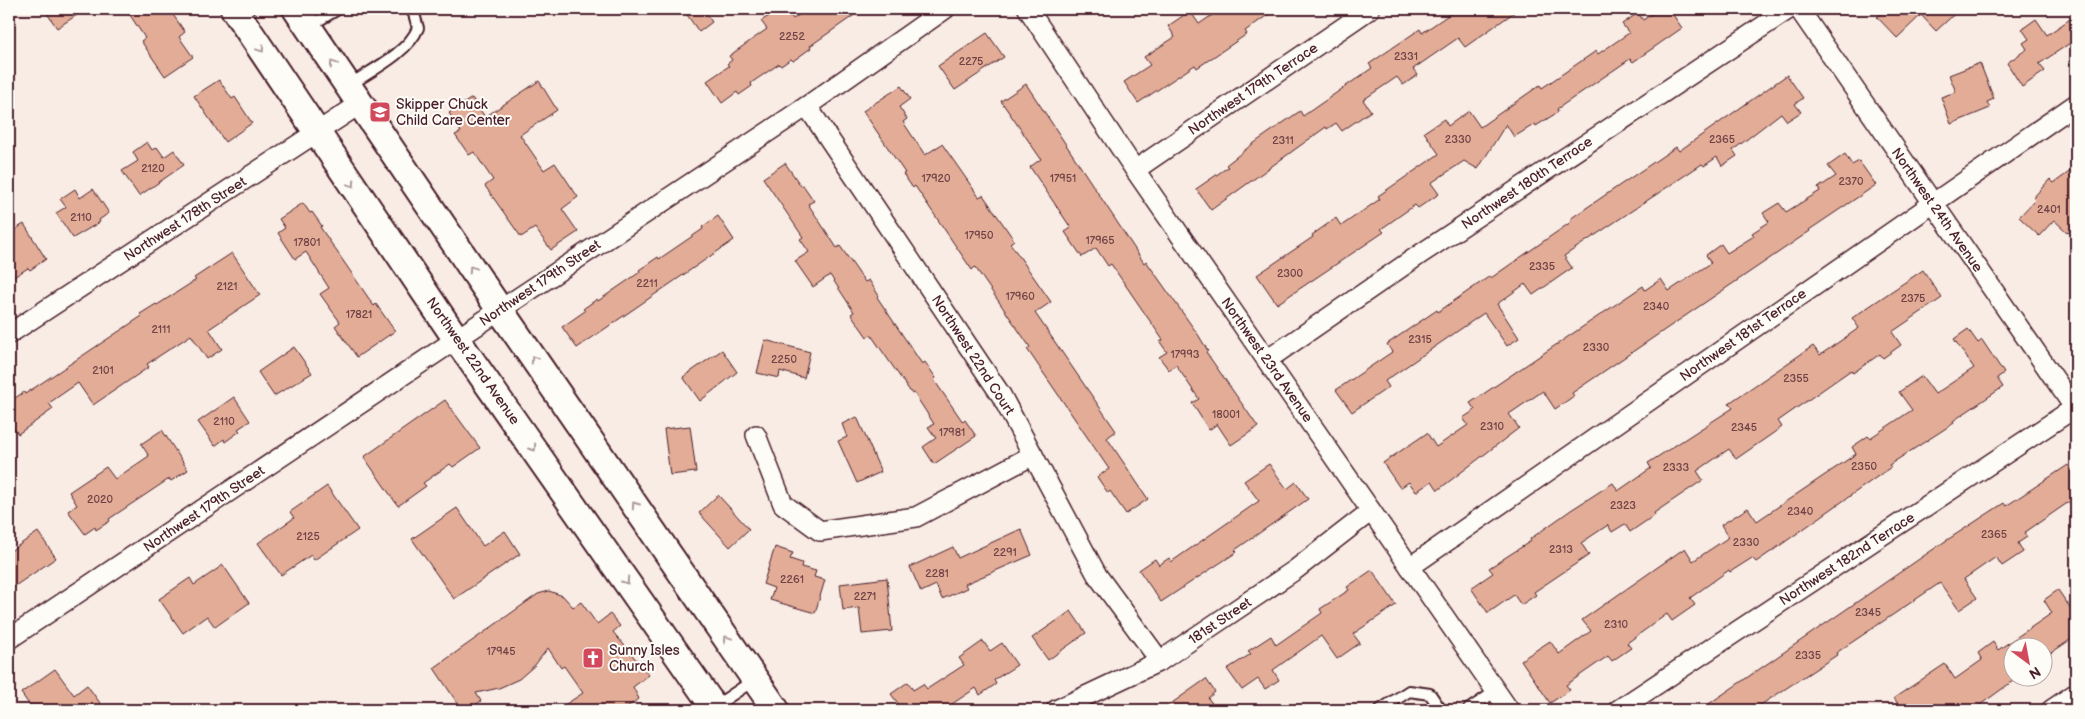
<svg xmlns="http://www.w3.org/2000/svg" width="2085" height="719" viewBox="0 0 2085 719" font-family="'Balsamiq Sans',sans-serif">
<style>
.building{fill:#e2ac97;stroke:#4a1f2b}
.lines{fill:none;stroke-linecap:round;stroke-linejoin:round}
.service-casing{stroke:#4a1f2b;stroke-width:14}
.minor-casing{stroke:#4a1f2b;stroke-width:22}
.secondary-casing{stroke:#4a1f2b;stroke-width:30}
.service{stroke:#fdfcf7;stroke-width:10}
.minor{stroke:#fdfcf7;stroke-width:19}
.secondary{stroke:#fdfcf7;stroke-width:26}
.oneway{stroke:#ac999b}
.labels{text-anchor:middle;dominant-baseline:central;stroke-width:4;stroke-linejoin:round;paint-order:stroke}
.number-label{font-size:11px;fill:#704246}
.street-label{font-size:14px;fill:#4a1f2b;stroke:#fdfcf7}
.poi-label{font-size:14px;fill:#4a1f2b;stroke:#fdfcf7;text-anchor:start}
</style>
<rect width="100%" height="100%" fill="#f8ece4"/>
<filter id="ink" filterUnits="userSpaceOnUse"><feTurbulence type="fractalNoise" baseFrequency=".02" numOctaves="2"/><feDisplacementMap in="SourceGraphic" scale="10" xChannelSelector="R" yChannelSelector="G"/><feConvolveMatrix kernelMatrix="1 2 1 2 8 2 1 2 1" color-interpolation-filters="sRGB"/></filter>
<g filter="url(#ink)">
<g class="building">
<path d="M 44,9 L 86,9 L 57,28 Z"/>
<path d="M 126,9 L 169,9 L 185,32 L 179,37 L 193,57 L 165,76 L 141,41 L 145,38 Z"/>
<path d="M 683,9 L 703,9 L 712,22 L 699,32 Z"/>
<path d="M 780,9 L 786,9 L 793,19 L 808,9 L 863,9 L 810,46 L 811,48 L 793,61 L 791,59 L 781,66 L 779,64 L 751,83 L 752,86 L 739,95 L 737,92 L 722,103 L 707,81 L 729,66 L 727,64 L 732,60 L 729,56 L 767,29 L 761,21 Z"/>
<path d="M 1221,9 L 1276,9 L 1245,31 L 1247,34 L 1197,68 L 1195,65 L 1138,103 L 1124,82 L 1150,65 L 1144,57 L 1175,37 L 1168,26 L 1190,11 L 1199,24 Z"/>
<path d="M 1457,9 L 1519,9 L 1465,47 L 1458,38 L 1413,69 L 1418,75 L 1403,85 L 1397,77 L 1363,100 L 1371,111 L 1342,131 L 1336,123 L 1327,129 L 1326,127 L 1211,210 L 1196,189 L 1228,167 L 1226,165 L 1250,146 L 1300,111 L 1303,116 L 1372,68 L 1369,64 L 1420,29 L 1422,33 Z"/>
<path d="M 1659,9 L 1669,9 L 1682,28 L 1633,62 L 1630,59 L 1557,109 L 1558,112 L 1536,126 L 1535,124 L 1514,137 L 1506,124 L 1478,169 L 1464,161 L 1431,183 L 1439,194 L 1418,208 L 1415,205 L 1381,229 L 1384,232 L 1277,304 L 1257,275 L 1313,237 L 1312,235 L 1336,218 L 1341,226 L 1380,199 L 1378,196 L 1439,154 L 1424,132 L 1444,119 L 1448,126 L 1469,111 L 1480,127 L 1540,85 L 1542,88 L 1596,51 L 1598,54 L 1629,33 L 1622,24 L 1638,13 L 1643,20 Z"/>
<path d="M 1886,9 L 1960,9 L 1936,31 L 1921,15 L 1897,38 L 1877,17 Z"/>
<path d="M 2076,15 L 2076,39 L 2039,64 L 2045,71 L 2022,87 L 2007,63 L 2027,49 L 2023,43 L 2029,39 L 2022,29 L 2036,19 L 2047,35 Z"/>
<path d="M 987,33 L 1004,57 L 955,90 L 938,66 Z"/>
<path d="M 1980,63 L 1994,99 L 1987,102 L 1990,108 L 1951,124 L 1941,97 L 1956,92 L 1949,75 Z"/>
<path d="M 1787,75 L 1803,98 L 1795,104 L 1801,112 L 1787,121 L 1781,113 L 1733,150 L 1737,156 L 1722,166 L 1717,157 L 1704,166 L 1702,164 L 1564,256 L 1572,268 L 1533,295 L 1525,284 L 1497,304 L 1519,338 L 1507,346 L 1484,313 L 1385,381 L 1389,387 L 1352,412 L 1336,390 L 1392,352 L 1387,344 L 1437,310 L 1438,312 L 1490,276 L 1491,278 L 1571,222 L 1570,219 L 1676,147 L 1679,151 Z"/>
<path d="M 219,80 L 232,99 L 235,97 L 252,123 L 225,142 L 194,96 Z"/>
<path d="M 539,81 L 557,110 L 520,135 L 544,170 L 555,163 L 578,197 L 562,209 L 578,232 L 551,250 L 535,228 L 521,237 L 485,186 L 493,180 L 474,152 L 469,155 L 455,135 L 461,132 L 449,113 L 472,98 L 485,117 Z"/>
<path d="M 1026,84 L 1144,263 L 1146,261 L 1199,336 L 1208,351 L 1206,352 L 1258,427 L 1231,445 L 1217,424 L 1209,430 L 1192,403 L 1199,399 L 1176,365 L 1169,370 L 1159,357 L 1167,352 L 1160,342 L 1163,340 L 1111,264 L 1108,266 L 1096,248 L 1082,257 L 1065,232 L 1071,228 L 1030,167 L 1041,159 L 1001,101 Z"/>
<path d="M 901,86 L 910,99 L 899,107 L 907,119 L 903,122 L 925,155 L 942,144 L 979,197 L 983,195 L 1014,240 L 1010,243 L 1051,302 L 1035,313 L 1116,431 L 1107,438 L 1148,499 L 1126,514 L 1110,491 L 1108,493 L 1097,477 L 1109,469 L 1027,349 L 1030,347 L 975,267 L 972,270 L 915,186 L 913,188 L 903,174 L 905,173 L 863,111 Z"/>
<path d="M 147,142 L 152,150 L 157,147 L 164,157 L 174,150 L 184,165 L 139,196 L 122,171 L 138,161 L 133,152 Z"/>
<path d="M 1845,154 L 1852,165 L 1859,161 L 1876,185 L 1809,230 L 1810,231 L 1572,393 L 1574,396 L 1555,409 L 1543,391 L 1509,414 L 1519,428 L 1438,490 L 1432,481 L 1416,492 L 1409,482 L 1400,488 L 1383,463 L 1427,433 L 1436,447 L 1468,425 L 1463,418 L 1475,410 L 1470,403 L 1643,286 L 1645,290 L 1661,279 L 1669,291 L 1711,263 L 1706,255 L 1721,244 L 1727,253 L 1754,236 L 1752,233 L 1769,222 L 1763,213 L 1779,203 L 1786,212 L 1820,191 L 1818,188 L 1836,176 L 1828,166 Z"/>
<path d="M 785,163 L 801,186 L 803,185 L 814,201 L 808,204 L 837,248 L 840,246 L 865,282 L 869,280 L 879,296 L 877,297 L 922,364 L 925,362 L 936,378 L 934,380 L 963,422 L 965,420 L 976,436 L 934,464 L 923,447 L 936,438 L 928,427 L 934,424 L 914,393 L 912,394 L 871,335 L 867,337 L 851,314 L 854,312 L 830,275 L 813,287 L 795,261 L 809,252 L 800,239 L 803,237 L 763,178 Z"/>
<path d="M 2076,167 L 2076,224 L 2068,233 L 2054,220 L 2039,236 L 2019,217 L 2035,200 L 2033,198 L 2050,179 L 2054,183 Z"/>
<path d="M 75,189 L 80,198 L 93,189 L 109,213 L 99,220 L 100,222 L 73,238 L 56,213 L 66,207 L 60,199 Z"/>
<path d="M 303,203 L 310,213 L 312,212 L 322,226 L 320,227 L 374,306 L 376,304 L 395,331 L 357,357 L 335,326 L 340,322 L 320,294 L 329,288 L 306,252 L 295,259 L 278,233 L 285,228 L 279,219 Z"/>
<path d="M 718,216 L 734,240 L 577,348 L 562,327 L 585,311 L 583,309 L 597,299 L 598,301 L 640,272 L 639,270 L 658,257 L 659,259 L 703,229 L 702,227 Z"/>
<path d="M 24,224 L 46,259 L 30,270 L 28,268 L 9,280 L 9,233 Z"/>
<path d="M 232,253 L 260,295 L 209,329 L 222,349 L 207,359 L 191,335 L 147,364 L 149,367 L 93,405 L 78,383 L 49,403 L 53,409 L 18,434 L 9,421 L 9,402 L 24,392 L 25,394 L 142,316 L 140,314 L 156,304 L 157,305 L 196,280 L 194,278 Z"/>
<path d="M 1923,270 L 1942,298 L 1892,332 L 1901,345 L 1883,358 L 1880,354 L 1853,373 L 1851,370 L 1778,421 L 1782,427 L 1736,459 L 1729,449 L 1697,471 L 1703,480 L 1654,513 L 1655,515 L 1630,532 L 1625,524 L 1612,532 L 1608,525 L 1581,543 L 1589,555 L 1534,592 L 1536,595 L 1521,605 L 1514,595 L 1488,613 L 1471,588 L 1493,573 L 1489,568 L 1531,541 L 1530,539 L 1571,510 L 1613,483 L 1618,491 L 1651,468 L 1648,463 L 1733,408 L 1729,403 L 1813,346 L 1820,355 L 1859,328 L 1852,318 Z"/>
<path d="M 1968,329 L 1978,343 L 1982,340 L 2004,373 L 1997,378 L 2003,387 L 1953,421 L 1954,423 L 1889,465 L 1891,467 L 1775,549 L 1756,562 L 1752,558 L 1730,572 L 1729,570 L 1690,598 L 1695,605 L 1672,621 L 1667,614 L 1627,643 L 1631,648 L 1612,661 L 1608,656 L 1566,685 L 1570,690 L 1550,703 L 1521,660 L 1550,641 L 1559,654 L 1591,631 L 1582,620 L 1685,548 L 1693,561 L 1729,537 L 1721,525 L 1748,508 L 1757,521 L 1856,454 L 1852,447 L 1868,436 L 1870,438 L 1912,410 L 1899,392 L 1922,376 L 1935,394 L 1974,368 L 1954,339 Z"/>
<path d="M 765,340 L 810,352 L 804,378 L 780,371 L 779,378 L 757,373 Z"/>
<path d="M 294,347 L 312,373 L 274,396 L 258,372 Z"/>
<path d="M 722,350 L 737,372 L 700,401 L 683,377 Z"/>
<path d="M 234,397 L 250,421 L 238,429 L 240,431 L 225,442 L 224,439 L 215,446 L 198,422 Z"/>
<path d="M 445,400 L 480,448 L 453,467 L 450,464 L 423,483 L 426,486 L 398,506 L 364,457 Z"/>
<path d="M 857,417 L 881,472 L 857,483 L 838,441 L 847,437 L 842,424 Z"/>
<path d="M 690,426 L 696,472 L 670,475 L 664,429 Z"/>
<path d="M 162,430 L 188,470 L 171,481 L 169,479 L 109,519 L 110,521 L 96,530 L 95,527 L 85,534 L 68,511 L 77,505 L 69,492 L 106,467 L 115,479 L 149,456 L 141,444 Z"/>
<path d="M 1269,464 L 1287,489 L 1296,482 L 1308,499 L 1235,550 L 1237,552 L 1220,563 L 1161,602 L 1139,570 L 1155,559 L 1159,565 L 1169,558 L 1171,562 L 1259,501 L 1244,481 Z"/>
<path d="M 2068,465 L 2076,477 L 2076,497 L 2024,533 L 2027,537 L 2018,543 L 2023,552 L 2002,566 L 1996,557 L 1964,579 L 1977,598 L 1959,610 L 1940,583 L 1836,653 L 1837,655 L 1753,710 L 1700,710 L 1944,542 L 2004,503 L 2006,506 Z"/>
<path d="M 327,486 L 358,530 L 314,560 L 311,555 L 281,575 L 258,543 L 294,518 L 290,512 Z"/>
<path d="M 718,495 L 749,529 L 730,547 L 699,513 Z"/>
<path d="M 457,508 L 483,546 L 505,531 L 520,554 L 454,599 L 412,539 Z"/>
<path d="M 1021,529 L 1032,555 L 965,584 L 967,588 L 942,599 L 936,585 L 921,592 L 910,567 L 953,547 L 958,558 Z"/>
<path d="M 38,532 L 56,558 L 9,590 L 9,552 Z"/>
<path d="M 775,547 L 793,553 L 790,559 L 802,563 L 801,567 L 816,571 L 814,577 L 825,580 L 815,613 L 770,600 L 774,588 L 763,584 Z"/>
<path d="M 223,565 L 249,603 L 215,627 L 207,616 L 183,633 L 159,599 L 190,578 L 194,585 Z"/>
<path d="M 1372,570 L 1396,605 L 1353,634 L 1360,643 L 1337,659 L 1321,636 L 1273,670 L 1279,680 L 1265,689 L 1258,679 L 1242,690 L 1227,669 L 1251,654 L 1248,651 L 1271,636 L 1276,645 L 1322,613 L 1320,609 L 1349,590 L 1347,587 Z"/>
<path d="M 887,578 L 892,631 L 862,634 L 859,608 L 843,610 L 840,584 Z"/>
<path d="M 2058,590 L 2076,616 L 2076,636 L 2042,659 L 2042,646 L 2012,646 L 2012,676 L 2020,676 L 1973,710 L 1902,710 L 1894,698 L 1945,664 L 1955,679 L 1982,660 L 1978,653 L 1993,642 L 1998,650 L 2052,613 L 2044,600 Z"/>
<path d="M 549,591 L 563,596 L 573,607 L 581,602 L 597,624 L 610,614 L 620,626 L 613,632 L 649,675 L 633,687 L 639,699 L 622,710 L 557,710 L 583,693 L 564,666 L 561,668 L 548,648 L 535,665 L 519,679 L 499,688 L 476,693 L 481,701 L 468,710 L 462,710 L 434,668 L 538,594 Z"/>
<path d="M 1071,611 L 1086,633 L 1048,660 L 1032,638 Z"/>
<path d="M 983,641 L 990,651 L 1002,643 L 1017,665 L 994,680 L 996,684 L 980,695 L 976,688 L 943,710 L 903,710 L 891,694 L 908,682 L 913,690 L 923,684 L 927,689 L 964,665 L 959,658 Z"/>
<path d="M 55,669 L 74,695 L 87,685 L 105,710 L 33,710 L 21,693 Z"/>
<path d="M 1206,679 L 1215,692 L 1208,698 L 1217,710 L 1162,710 Z"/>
</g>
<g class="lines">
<g class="service-casing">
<g id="service">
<path d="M 309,26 L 338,9"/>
<path d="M 348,86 C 370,71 408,53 418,28 L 414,14 L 410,9"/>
<path d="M 714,707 L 754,680"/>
<path d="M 1380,710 L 1409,691 L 1430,694 L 1441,710"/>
<path d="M 1468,710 L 1496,691"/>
</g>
</g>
<g class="minor-casing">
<g id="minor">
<path d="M 1028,9 L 1135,170 L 1509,710"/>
<path d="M 1799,9 L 2076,410"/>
<path d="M 807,106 L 1001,395 L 1097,575 L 1160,661"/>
<path d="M 1135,170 L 1370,9"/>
<path d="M 9,334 L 360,104"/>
<path d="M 1267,360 L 1419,255 L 1789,9"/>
<path d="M 756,435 L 783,504 L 820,531 L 916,517 L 1033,455"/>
<path d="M 1410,567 L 2076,104"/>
<path d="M 9,639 L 500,310 L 807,106 L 945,9"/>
<path d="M 1056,710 L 1160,661 L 1295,570 L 1371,511"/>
<path d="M 1618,710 L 2076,407"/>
<path d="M 2051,710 L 2076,693"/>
</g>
</g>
<g class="secondary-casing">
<g id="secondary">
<path d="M 234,9 L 457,340 L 716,710"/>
<path d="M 296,9 L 500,310 L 776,710"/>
</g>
</g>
<use href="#service" class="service"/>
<use href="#minor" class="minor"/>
<use href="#secondary" class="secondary"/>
</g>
<defs><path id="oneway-chevron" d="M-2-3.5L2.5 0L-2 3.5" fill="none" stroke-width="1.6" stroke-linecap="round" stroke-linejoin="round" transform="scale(1.25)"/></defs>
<g class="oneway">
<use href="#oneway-chevron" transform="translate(261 49) rotate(56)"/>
<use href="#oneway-chevron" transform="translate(333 64) rotate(-124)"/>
<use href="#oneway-chevron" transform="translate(352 184) rotate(56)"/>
<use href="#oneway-chevron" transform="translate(472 269) rotate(-124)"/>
<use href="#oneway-chevron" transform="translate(534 359) rotate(-125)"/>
<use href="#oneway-chevron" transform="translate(533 448) rotate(55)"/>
<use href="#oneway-chevron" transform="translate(635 505) rotate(-125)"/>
<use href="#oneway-chevron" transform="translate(626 581) rotate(55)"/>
<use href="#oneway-chevron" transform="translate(727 639) rotate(-124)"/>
</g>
</g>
<defs>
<g id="school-square" transform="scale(1.125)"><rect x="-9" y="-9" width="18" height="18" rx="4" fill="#d1495b" stroke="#fdfcf7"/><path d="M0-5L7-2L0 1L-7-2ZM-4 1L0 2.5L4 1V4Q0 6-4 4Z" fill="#fff"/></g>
<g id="church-square" transform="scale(1.125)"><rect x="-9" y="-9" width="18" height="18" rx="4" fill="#d1495b" stroke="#fdfcf7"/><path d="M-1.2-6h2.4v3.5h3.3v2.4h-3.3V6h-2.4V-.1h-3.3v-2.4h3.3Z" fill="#fff"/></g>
</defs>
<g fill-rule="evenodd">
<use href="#school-square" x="380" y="112"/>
<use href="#church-square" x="593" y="658"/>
</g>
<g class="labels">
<g class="number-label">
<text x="792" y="36">2252</text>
<text x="1406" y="56">2331</text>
<text x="971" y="61">2275</text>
<text x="1458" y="139">2330</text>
<text x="1722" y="139">2365</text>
<text x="1283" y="140">2311</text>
<text x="153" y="168">2120</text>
<text x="936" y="178">17920</text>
<text x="1063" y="178">17951</text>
<text x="1851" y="181">2370</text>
<text x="2049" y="209">2401</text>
<text x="81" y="217">2110</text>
<text x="979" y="235">17950</text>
<text x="1100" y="240">17965</text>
<text x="307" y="242">17801</text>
<text x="1542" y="266">2335</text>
<text x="1290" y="273">2300</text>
<text x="647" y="283">2211</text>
<text x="227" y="286">2121</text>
<text x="1020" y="296">17960</text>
<text x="1913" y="298">2375</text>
<text x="1656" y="306">2340</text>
<text x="359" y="314">17821</text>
<text x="161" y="329">2111</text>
<text x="1420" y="339">2315</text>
<text x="1596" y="347">2330</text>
<text x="1185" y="354">17993</text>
<text x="784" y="359">2250</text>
<text x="103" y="370">2101</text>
<text x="1796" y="378">2355</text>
<text x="1226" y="414">18001</text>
<text x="224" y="421">2110</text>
<text x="1492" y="426">2310</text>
<text x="1744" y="427">2345</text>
<text x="952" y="432">17981</text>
<text x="1864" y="466">2350</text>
<text x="1676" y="467">2333</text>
<text x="100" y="499">2020</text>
<text x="1623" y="505">2323</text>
<text x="1800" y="511">2340</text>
<text x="1994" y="534">2365</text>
<text x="308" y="536">2125</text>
<text x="1746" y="542">2330</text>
<text x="1561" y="549">2313</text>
<text x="1005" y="552">2291</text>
<text x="937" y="573">2281</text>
<text x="792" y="579">2261</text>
<text x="865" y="596">2271</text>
<text x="1868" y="612">2345</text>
<text x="1616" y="624">2310</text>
<text x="501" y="651">17945</text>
<text x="1808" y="655">2335</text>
</g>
<g class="street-label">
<text transform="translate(1253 89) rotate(-34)">Northwest 179th Terrace</text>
<text transform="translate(1527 183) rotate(-34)">Northwest 180th Terrace</text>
<text transform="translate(1937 210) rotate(55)">Northwest 24th Avenue</text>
<text transform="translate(185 219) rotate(-33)">Northwest 178th Street</text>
<text transform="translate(540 283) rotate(-34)">Northwest 179th Street</text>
<text transform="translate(1743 335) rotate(-35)">Northwest 181st Terrace</text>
<text transform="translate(973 355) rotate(57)">Northwest 22nd Court</text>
<text transform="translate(1267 360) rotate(55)">Northwest 23rd Avenue</text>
<text transform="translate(473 361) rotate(55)">Northwest 22nd Avenue</text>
<text transform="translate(204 509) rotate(-34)">Northwest 179th Street</text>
<text transform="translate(1847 559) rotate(-33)">Northwest 182nd Terrace</text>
<text transform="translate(1220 621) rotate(-34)">181st Street</text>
</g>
<g class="poi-label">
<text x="396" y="104">Skipper Chuck<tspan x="396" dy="16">Child Care Center</tspan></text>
<text x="609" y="650">Sunny Isles<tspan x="609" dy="16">Church</tspan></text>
</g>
</g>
<rect width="2085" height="719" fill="none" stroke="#fdfcf7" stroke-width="30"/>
<rect x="15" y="15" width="2055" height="689" fill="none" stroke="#4a1f2b" stroke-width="2" filter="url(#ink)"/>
<g transform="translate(2028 662) rotate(148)"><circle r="24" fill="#fdfcf7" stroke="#b5a4a5"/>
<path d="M0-4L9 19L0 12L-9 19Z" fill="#d1495b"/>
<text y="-8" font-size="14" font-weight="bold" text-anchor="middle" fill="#4a1f2b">N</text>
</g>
</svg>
